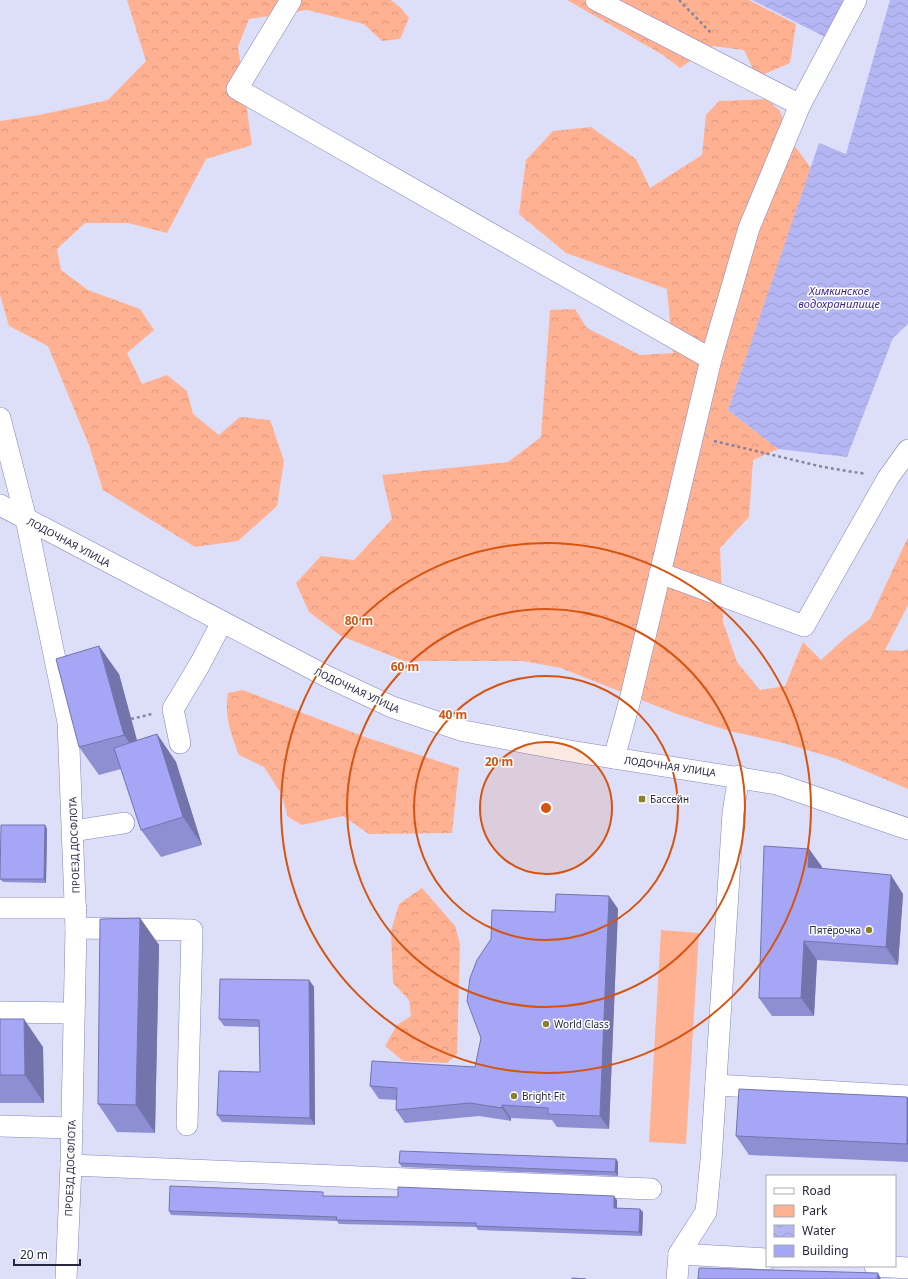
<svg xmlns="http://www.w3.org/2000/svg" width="908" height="1279" viewBox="0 0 908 1279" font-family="'Noto Sans',sans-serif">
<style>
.forest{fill:url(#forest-crowns)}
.park{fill:#ffb192}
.water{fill:url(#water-waves)}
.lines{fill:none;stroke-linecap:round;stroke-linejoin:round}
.minor-casing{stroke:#8485c1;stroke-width:22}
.path{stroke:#84859e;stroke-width:2.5;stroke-dasharray:3 3;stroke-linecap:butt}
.minor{stroke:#fff;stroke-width:21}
.wall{fill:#8e8fd3}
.shaded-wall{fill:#7474ac}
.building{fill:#a5a6f5;stroke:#7474ac}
.ring{fill:none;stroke:#d55411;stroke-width:2}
.poi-dot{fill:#8b8129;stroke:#fff;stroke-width:1.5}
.labels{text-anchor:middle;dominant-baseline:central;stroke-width:3;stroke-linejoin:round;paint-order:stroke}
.street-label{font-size:10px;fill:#272840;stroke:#fff}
.poi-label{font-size:10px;fill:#272840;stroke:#fff;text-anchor:start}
.water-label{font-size:11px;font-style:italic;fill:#3a2595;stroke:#fff}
.centre{fill:#d55411;stroke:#fff;stroke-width:2}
.ring-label{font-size:12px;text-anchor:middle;font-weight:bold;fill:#d55411;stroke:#fff;stroke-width:3;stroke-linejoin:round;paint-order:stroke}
</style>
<defs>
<pattern id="forest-crowns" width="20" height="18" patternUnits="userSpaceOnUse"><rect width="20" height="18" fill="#ffb192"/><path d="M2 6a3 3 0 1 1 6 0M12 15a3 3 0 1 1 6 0" fill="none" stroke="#db987f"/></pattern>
<pattern id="water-waves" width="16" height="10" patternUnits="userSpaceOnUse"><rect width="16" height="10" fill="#b4b6f3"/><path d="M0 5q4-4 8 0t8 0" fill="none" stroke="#9b9cd1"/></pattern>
</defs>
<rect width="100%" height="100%" fill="#dddff9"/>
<g class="forest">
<path d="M 127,0 L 391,0 L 401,8 L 409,18 L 400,39 L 382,41 L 364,24 L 307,10 L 249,19 L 238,47 L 252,145 L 206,159 L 167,233 L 128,223 L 85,223 L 57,249 L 61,270 L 88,290 L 140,309 L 154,330 L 127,353 L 142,384 L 167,375 L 187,391 L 193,414 L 219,435 L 240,417 L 270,420 L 284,461 L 277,506 L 238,541 L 195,547 L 103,490 L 89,445 L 48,346 L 9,326 L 0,295 L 0,121 L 39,115 L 108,100 L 146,61 Z"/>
<path d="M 567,0 L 749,0 L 796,24 L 790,63 L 757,77 L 744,50 L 713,46 L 680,68 L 663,55 Z"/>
<path d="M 767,99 L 780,111 L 791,141 L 811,168 L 728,410 L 778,449 L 753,460 L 749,517 L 720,548 L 723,622 L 737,662 L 760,690 L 785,686 L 803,642 L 821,660 L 845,638 L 870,619 L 908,537 L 908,605 L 885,650 L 903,651 L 908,649 L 908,789 L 837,759 L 783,743 L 726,730 L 674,713 L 561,668 L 523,661 L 404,661 L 341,636 L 309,612 L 296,583 L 321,556 L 354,560 L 392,519 L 382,475 L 508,462 L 541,437 L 550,310 L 575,309 L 587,328 L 640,355 L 673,353 L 667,289 L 566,253 L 519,214 L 526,160 L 553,131 L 591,127 L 636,159 L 650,188 L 702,155 L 706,115 L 719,101 Z"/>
<path d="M 243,690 L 365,737 L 459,768 L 452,833 L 369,834 L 343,816 L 302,825 L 288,817 L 281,793 L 264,767 L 239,755 C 231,734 224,716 228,693 Z"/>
<path d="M 422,888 L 455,926 L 460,944 L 457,1054 L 447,1063 L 403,1061 L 385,1046 L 397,1025 L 411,1016 L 409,1000 L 393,983 L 391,931 L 399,904 Z"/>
</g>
<path class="park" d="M 661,930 L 699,933 L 686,1144 L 649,1142 Z"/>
<g class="water">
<path d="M 752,0 L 846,0 L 827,38 Z"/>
<path d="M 890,0 L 908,0 L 908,324 L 893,338 L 847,457 L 778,449 L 728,410 L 819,143 L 846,154 Z"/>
</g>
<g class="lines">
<g class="minor-casing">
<g id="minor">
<path d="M 291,0 L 237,89 L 711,359"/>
<path d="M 596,0 L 800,105 L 749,228 L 711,359 L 630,700 L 614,758"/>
<path d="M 800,105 L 856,0"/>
<path d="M 0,418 L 26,519 L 68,722 L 76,928 L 71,1165 L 66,1279"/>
<path d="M 0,505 L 326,676 L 392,707 L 464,731 L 570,751 L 777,784 L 908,829"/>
<path d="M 660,573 L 804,626 L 888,478 L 908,450"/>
<path d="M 180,743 L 173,709 L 200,664 L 222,622"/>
<path d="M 73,831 L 124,823"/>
<path d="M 0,908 L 76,908"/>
<path d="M 76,928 L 192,930 L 187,1125"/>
<path d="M 0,1012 L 74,1013"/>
<path d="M 716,1085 L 908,1096"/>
<path d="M 0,1126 L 72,1128"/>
<path d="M 71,1165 L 651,1189"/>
<path d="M 679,1254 L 767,1259"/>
<path d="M 875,1266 L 908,1268"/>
<path d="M 677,1279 L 679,1254 L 706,1212 L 711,1160 L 733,813 L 739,776"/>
</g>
</g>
<g class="path">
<path d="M 679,0 L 711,33"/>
<path d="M 714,441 L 823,467 L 866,474"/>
<path d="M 131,719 L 152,714"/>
</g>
<use href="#minor" class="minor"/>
</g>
<g class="wall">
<path d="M 119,674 L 137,740 L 157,734 L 176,762 L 202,845 L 161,857 L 141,830 L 121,769 L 99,775 L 79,747 Z"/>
<path d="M 45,825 L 47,829 L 46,883 L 3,882 L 0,879 Z"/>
<path d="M 809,849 L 822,867 L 822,868 L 903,894 L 898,965 L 817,960 L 814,1016 L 772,1016 L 759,998 Z"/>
<path d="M 609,896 L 618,909 L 609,1129 L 557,1127 L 552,1120 L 511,1118 L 511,1121 L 479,1116 L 405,1123 L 396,1110 L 396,1100 L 379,1099 L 370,1086 L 475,1067 L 555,912 Z"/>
<path d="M 140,918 L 159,945 L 155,1133 L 117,1132 L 98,1104 Z"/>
<path d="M 309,980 L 314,987 L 315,1125 L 222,1122 L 217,1115 L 260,1072 L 259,1027 L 224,1026 L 219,1019 Z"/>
<path d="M 0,1019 L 43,1047 L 44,1103 L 0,1103 Z"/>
<path d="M 907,1097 L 908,1098 L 908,1162 L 749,1155 L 736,1136 Z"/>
<path d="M 616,1159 L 618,1162 L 618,1176 L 402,1167 L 399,1163 Z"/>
<path d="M 326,1196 L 398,1197 L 617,1200 L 617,1208 L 643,1212 L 642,1236 L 478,1230 L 476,1227 L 339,1224 L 337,1221 L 171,1215 L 169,1211 Z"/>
</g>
<g class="shaded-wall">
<path d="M 99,646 L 119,674 L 143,763 L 124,735 Z"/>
<path d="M 157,734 L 176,762 L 202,845 L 183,817 Z"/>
<path d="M 45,825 L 47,829 L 46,883 L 44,879 Z"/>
<path d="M 809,849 L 822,867 L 821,885 L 808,867 Z"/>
<path d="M 891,875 L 903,894 L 898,965 L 886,947 Z"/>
<path d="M 609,896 L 618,909 L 609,1129 L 600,1116 Z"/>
<path d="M 140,918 L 159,945 L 155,1133 L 136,1105 Z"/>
<path d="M 804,941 L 817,960 L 814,1016 L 801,998 Z"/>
<path d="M 309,980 L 314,987 L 315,1125 L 310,1118 Z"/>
<path d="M 24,1019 L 43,1047 L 44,1103 L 25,1075 Z"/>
<path d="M 907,1097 L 908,1098 L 908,1146 L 907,1144 Z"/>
<path d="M 502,1105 L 511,1118 L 511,1121 L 502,1108 Z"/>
<path d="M 616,1159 L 618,1162 L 618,1176 L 615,1172 Z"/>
<path d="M 614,1196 L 617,1200 L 617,1211 L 614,1208 Z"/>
<path d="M 640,1209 L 643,1212 L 642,1236 L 639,1232 Z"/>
<path d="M 878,1273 L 881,1279 L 877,1279 Z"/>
</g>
<g class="building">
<path d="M 99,646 L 124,735 L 79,747 L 56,659 Z"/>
<path d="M 157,734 L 183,817 L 141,830 L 114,748 Z"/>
<path d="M 1,825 L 45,825 L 44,879 L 0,879 Z"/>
<path d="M 764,846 L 809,849 L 808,867 L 891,875 L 886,947 L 804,941 L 801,998 L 759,998 Z"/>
<path d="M 556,894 L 609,896 L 600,1116 L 548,1114 L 548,1108 L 502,1105 L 502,1108 L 470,1103 L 396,1110 L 397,1088 L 370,1086 L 372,1061 L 475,1067 L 481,1038 L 467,1001 L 470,978 L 477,960 L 491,939 L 492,910 L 555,912 Z"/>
<path d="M 140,918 L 136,1105 L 98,1104 L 100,919 Z"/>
<path d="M 220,979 L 309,980 L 310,1118 L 217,1115 L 219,1071 L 260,1072 L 259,1020 L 219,1019 Z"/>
<path d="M 0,1019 L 24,1019 L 25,1075 L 0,1075 Z"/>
<path d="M 739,1089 L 907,1097 L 907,1144 L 736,1136 Z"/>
<path d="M 400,1151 L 616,1159 L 615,1172 L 399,1163 Z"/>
<path d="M 170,1186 L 323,1192 L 323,1196 L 398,1197 L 398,1187 L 614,1196 L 614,1208 L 640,1209 L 639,1232 L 476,1226 L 476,1223 L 336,1220 L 337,1217 L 169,1211 Z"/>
<path d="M 699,1268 L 878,1273 L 877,1279 L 698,1279 Z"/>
<path d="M 572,1278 L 586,1279 L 572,1279 Z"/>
</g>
<circle cx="546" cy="808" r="66" fill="#d55411" fill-opacity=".12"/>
<g class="ring">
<circle cx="546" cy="808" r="66"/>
<circle cx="546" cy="808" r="132"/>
<circle cx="546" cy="808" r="199"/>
<circle cx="546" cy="808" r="265"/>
</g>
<g class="poi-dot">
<rect x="638" y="795" width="8" height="8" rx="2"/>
<circle cx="869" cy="930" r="4"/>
<circle cx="546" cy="1024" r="4"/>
<circle cx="514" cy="1096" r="4"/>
</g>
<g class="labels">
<g class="street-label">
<text transform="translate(69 542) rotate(28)">ЛОДОЧНАЯ УЛИЦА</text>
<text transform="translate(357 690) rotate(25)">ЛОДОЧНАЯ УЛИЦА</text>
<text transform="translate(670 766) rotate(8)">ЛОДОЧНАЯ УЛИЦА</text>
<text transform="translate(74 845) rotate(-92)">ПРОЕЗД ДОСФЛОТА</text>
<text transform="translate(70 1168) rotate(-88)">ПРОЕЗД ДОСФЛОТА</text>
</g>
<g class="poi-label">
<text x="650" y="799">Бассейн</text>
<text x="861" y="930" text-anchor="end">Пятёрочка</text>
<text x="554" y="1024">World Class</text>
<text x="522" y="1096">Bright Fit</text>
</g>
<g class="water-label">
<text x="839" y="290">Химкинское<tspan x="839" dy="13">водохранилище</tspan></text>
</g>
</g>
<circle cx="546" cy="808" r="6" class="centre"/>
<g class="ring-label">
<text x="359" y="625">80 m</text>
<text x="405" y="671">60 m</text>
<text x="453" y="719">40 m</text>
<text x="499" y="766">20 m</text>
</g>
<rect x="766" y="1175" width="130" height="92" fill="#ffffff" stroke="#a9a9b3"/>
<rect x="774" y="1188" width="20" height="6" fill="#ffffff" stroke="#a9a9b3"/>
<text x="802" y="1195" font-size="12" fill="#272840">Road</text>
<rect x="774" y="1205" width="20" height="12" fill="#ffb192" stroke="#a9a9b3"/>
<text x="802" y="1215" font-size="12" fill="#272840">Park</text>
<rect x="774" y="1225" width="20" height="12" fill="url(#water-waves)" stroke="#a9a9b3"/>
<text x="802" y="1235" font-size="12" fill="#272840">Water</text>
<rect x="774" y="1245" width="20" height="12" fill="#a5a6f5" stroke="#a9a9b3"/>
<text x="802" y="1255" font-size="12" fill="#272840">Building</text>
<path d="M14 1259v6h66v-6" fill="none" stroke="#272840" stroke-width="2"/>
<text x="20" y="1259" font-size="12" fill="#272840" stroke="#ffffff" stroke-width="3" paint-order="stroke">20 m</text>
</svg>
